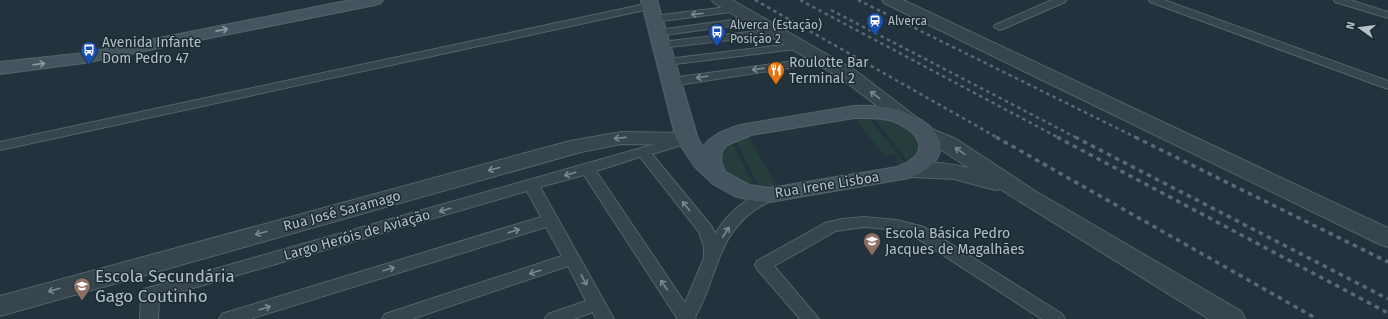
<svg xmlns="http://www.w3.org/2000/svg" width="1388" height="319" viewBox="0 0 1388 319" font-family="'Fira Sans',sans-serif">
<style>
.green{fill:#253e3c}
.lines{fill:none;stroke-linecap:round;stroke-linejoin:round}
.lane-casing{stroke:#55636b;stroke-width:2}
.street-casing{stroke:#55636b;stroke-width:2}
.secondary-casing{stroke:#55636b;stroke-width:2}
.lane{fill:#37454d;fill-rule:evenodd}
.street{fill:#37454d;fill-rule:evenodd}
.secondary{fill:#455560;fill-rule:evenodd}
.rail-far1{stroke:#596a74;stroke-width:2.5;stroke-dasharray:3.5 3.5;stroke-linecap:butt}
.rail{stroke:#596a74;stroke-width:3.5;stroke-dasharray:4.5 4.5;stroke-linecap:butt}
.oneway{stroke:#7b8991}
.oneway2{stroke:#8c9ba4}
.labels{text-anchor:middle;dominant-baseline:central;stroke-width:3;stroke-linejoin:round;paint-order:stroke}
.far-poi-label{font-size:12px;fill:#b3c0c8;stroke:#1c2a32;text-anchor:start}
.poi-label{font-size:14px;fill:#b3c0c8;stroke:#1c2a32;text-anchor:start}
.street-label{font-size:14px;fill:#b3c0c8;stroke:#1c2a32}
.near-poi-label{font-size:17px;fill:#b3c0c8;stroke:#1c2a32;text-anchor:start}
</style>
<rect width="100%" height="100%" fill="#23333d"/>
<g class="green">
<path d="M 858,117 L 868,117 L 906,164 L 896,166 L 897,155 L 884,155 L 857,121 Z"/>
<path d="M 873,117 C 888,120 916,125 920,144 C 920,147 920,151 919,153 C 917,157 912,159 909,162 Z"/>
<path d="M 748,135 L 777,187 L 760,188 L 735,140 Z"/>
<path d="M 731,141 L 755,187 C 744,184 724,178 721,166 C 720,162 721,157 720,153 Z"/>
</g>
<g class="lines">
<g class="lane-casing">
<g id="lane">
<path d="M 1052,0 L 1066,0 L 1065,2 L 1003,29 L 999,30 L 994,27 L 995,25 Z"/>
<path d="M 1149,0 L 1164,0 L 1388,81 L 1388,89 L 1150,2 Z"/>
<path d="M 1334,0 L 1350,0 L 1388,12 L 1388,18 L 1335,2 Z"/>
<path d="M 650,3 L 655,6 L 654,8 L 0,150 L 0,142 Z"/>
<path d="M 735,6 L 740,9 L 739,11 L 654,22 L 649,19 L 654,16 Z"/>
<path d="M 754,17 L 759,20 L 758,22 L 658,36 L 653,33 L 658,30 Z"/>
<path d="M 776,29 L 780,30 L 781,32 L 780,34 L 661,48 L 655,45 L 661,42 Z"/>
<path d="M 800,43 L 804,44 L 806,46 L 804,48 L 667,65 L 663,64 L 661,62 L 663,60 L 667,59 Z"/>
<path d="M 824,57 L 828,58 L 830,60 L 828,62 L 672,86 L 668,85 L 666,82 L 668,79 L 672,78 Z"/>
<path d="M 687,135 L 692,136 L 694,139 L 692,142 L 652,154 L 712,227 L 715,234 C 727,214 747,196 770,190 L 775,192 L 777,195 L 775,198 C 763,205 749,212 740,223 C 716,248 713,288 695,317 L 696,319 L 676,319 L 677,318 L 584,175 L 540,187 L 614,319 L 596,319 L 593,312 L 574,319 L 545,319 L 548,314 L 586,301 L 568,266 L 412,319 L 382,319 L 385,314 L 562,256 L 546,227 L 250,319 L 219,319 L 222,314 L 228,312 L 541,217 L 527,191 L 159,298 L 158,319 L 140,319 L 141,294 L 144,289 ZM 640,157 L 699,232 L 704,247 L 704,258 L 685,303 L 596,171 Z"/>
<path d="M 864,217 L 897,220 L 924,227 L 1062,314 L 1065,319 L 1042,319 L 912,235 L 897,230 L 864,227 L 836,231 L 774,266 L 819,319 L 800,319 L 757,269 L 755,265 L 757,261 L 825,223 L 842,219 Z"/>
</g>
</g>
<g class="street-casing">
<g id="street">
<path d="M 712,0 L 732,0 L 856,71 L 924,123 L 927,127 L 956,139 L 1035,191 L 1241,311 L 1245,319 L 1209,319 L 1000,189 L 995,190 L 954,179 L 912,177 L 904,175 L 901,170 L 904,165 C 925,160 949,163 969,168 L 940,149 L 917,137 L 914,132 L 910,131 L 842,79 L 714,3 Z"/>
<path d="M 882,0 L 903,0 L 1388,228 L 1388,247 L 1379,244 L 884,3 Z"/>
<path d="M 621,132 L 687,133 L 695,134 L 698,139 L 695,144 L 687,145 L 621,144 L 581,152 L 0,316 L 0,296 L 570,141 Z"/>
</g>
</g>
<g class="secondary-casing">
<g id="secondary">
<path d="M 351,0 L 383,0 L 381,3 L 375,5 L 84,63 L 0,74 L 0,62 L 84,53 Z"/>
<path d="M 641,0 L 657,0 L 698,139 L 703,147 C 712,134 725,130 740,125 L 854,106 C 872,105 892,106 909,114 C 950,131 952,162 909,178 L 770,202 L 755,201 L 734,196 L 713,184 L 695,167 L 676,139 ZM 854,118 C 865,118 878,117 889,120 C 919,129 935,153 897,167 L 770,188 L 749,185 L 729,174 L 725,172 L 721,161 L 722,151 L 727,145 L 751,135 Z"/>
</g>
</g>
<use href="#lane" class="lane"/>
<use href="#street" class="street"/>
<use href="#secondary" class="secondary"/>
<g class="rail-far1">
<path d="M 755,0 L 998,138"/>
<path d="M 800,0 L 1059,138"/>
<path d="M 858,0 L 1137,138"/>
<path d="M 831,10 L 1077,138"/>
</g>
<g class="rail">
<path d="M 996,137 L 1317,319"/>
<path d="M 1057,137 L 1388,313"/>
<path d="M 1075,137 L 1388,299"/>
<path d="M 1135,137 L 1388,262"/>
</g>
</g>
<defs><path id="oneway-shaft" d="M-6 0H5M1.5-3L5.5 0L1.5 3" fill="none" stroke-width="1.6" stroke-linecap="round" stroke-linejoin="round"/></defs>
<g class="oneway">
<use href="#oneway-shaft" transform="translate(697 14) rotate(173)"/>
<use href="#oneway-shaft" transform="translate(758 69) rotate(172)"/>
<use href="#oneway-shaft" transform="translate(702 77) rotate(171)"/>
<use href="#oneway-shaft" transform="translate(875 95) rotate(-143)"/>
<use href="#oneway-shaft" transform="translate(620 138) rotate(174)"/>
<use href="#oneway-shaft" transform="translate(960 151) rotate(-146)"/>
<use href="#oneway-shaft" transform="translate(494 169) rotate(165)"/>
<use href="#oneway-shaft" transform="translate(570 174) rotate(164)"/>
<use href="#oneway-shaft" transform="translate(686 206) rotate(-128)"/>
<use href="#oneway-shaft" transform="translate(445 210) rotate(164)"/>
<use href="#oneway-shaft" transform="translate(514 231) rotate(-17)"/>
<use href="#oneway-shaft" transform="translate(726 232) rotate(-57)"/>
<use href="#oneway-shaft" transform="translate(261 233) rotate(165)"/>
<use href="#oneway-shaft" transform="translate(389 269) rotate(-17)"/>
<use href="#oneway-shaft" transform="translate(535 272) rotate(162)"/>
<use href="#oneway-shaft" transform="translate(584 280) rotate(61)"/>
<use href="#oneway-shaft" transform="translate(664 285) rotate(-124)"/>
<use href="#oneway-shaft" transform="translate(54 290) rotate(164)"/>
<use href="#oneway-shaft" transform="translate(265 308) rotate(-17)"/>
</g>
<g class="oneway2">
<use href="#oneway-shaft" transform="translate(222 30) rotate(-11)"/>
<use href="#oneway-shaft" transform="translate(39 64) rotate(-7)"/>
</g>
<defs>
<g id="station-pin" transform="scale(0.9)"><path d="M0 17L-7.5 6A9.5 9.5 0 1 1 7.5 6Z" fill="#1a4fb4" stroke="#1c2a32"/><path d="M-3-6H3Q5-6 5-4V2Q5 4 3 4L4.5 6H3L1.5 4h-3L-3 6H-4.5L-3 4Q-5 4-5 2V-4Q-5-6-3-6ZM-3.5-4v3h7v-3ZM-3.5 1v1.5H-2V1ZM2 1v1.5H3.5V1Z" fill="#fff"/></g>
<g id="bus-pin" transform="scale(0.9)"><path d="M0 17L-7.5 6A9.5 9.5 0 1 1 7.5 6Z" fill="#1a4fb4" stroke="#1c2a32"/><path d="M-5-6H5V4H4V6H2V4H-2V6H-4V4H-5ZM-3.5-4V0h7V-4ZM-3.5 1.2v1.5H-2V1.2ZM2 1.2v1.5H3.5V1.2Z" fill="#fff"/></g>
<g id="restaurant-pin" transform="scale(0.9)"><path d="M0 17L-7.5 6A9.5 9.5 0 1 1 7.5 6Z" fill="#e8710a" stroke="#1c2a32"/><path d="M-5-6h1v4h1v-4h1v4h1v-4h1v5L-1.5 .5V6h-2V.5L-5-1ZM5-6V6H3V1.5H1.5Q1.5-4 5-6Z" fill="#fff"/></g>
<g id="school-pin" transform="scale(0.9)"><path d="M0 17L-7.5 6A9.5 9.5 0 1 1 7.5 6Z" fill="#8d6e63" stroke="#1c2a32"/><path d="M0-5L7-2L0 1L-7-2ZM-4 1L0 2.5L4 1V4Q0 6-4 4Z" fill="#fff"/></g>
</defs>
<g fill-rule="evenodd">
<use href="#station-pin" x="875" y="21"/>
<use href="#bus-pin" x="717" y="32"/>
<use href="#bus-pin" x="89" y="50"/>
<use href="#restaurant-pin" x="776" y="70"/>
<use href="#school-pin" x="872" y="241"/>
<use href="#school-pin" x="82" y="286"/>
</g>
<g class="labels">
<g class="far-poi-label">
<text x="888" y="21">Alverca</text>
<text x="730" y="25">Alverca (Estação)<tspan x="730" dy="14">Posição 2</tspan></text>
</g>
<g class="poi-label">
<text x="102" y="42">Avenida Infante<tspan x="102" dy="16">Dom Pedro 47</tspan></text>
<text x="789" y="62">Roulotte Bar<tspan x="789" dy="16">Terminal 2</tspan></text>
<text x="885" y="233">Escola Básica Pedro<tspan x="885" dy="16">Jacques de Magalhães</tspan></text>
</g>
<g class="street-label">
<text transform="translate(827 185) rotate(-9)">Rua Irene Lisboa</text>
<text transform="translate(342 211) rotate(-15)">Rua José Saramago</text>
<text transform="translate(357 235) rotate(-16)">Largo Heróis de Aviação</text>
</g>
<g class="near-poi-label">
<text x="95" y="276">Escola Secundária<tspan x="95" dy="20">Gago Coutinho</tspan></text>
</g>
</g>
<g transform="translate(1360 28) rotate(284)" stroke="#1c2a32" stroke-width="3" paint-order="stroke">
<path d="M0-3L7 15L0 10L-7 15Z" fill="#b3c0c8"/>
<text y="-6" font-size="11" font-weight="bold" text-anchor="middle" fill="#b3c0c8">N</text>
</g>
</svg>
